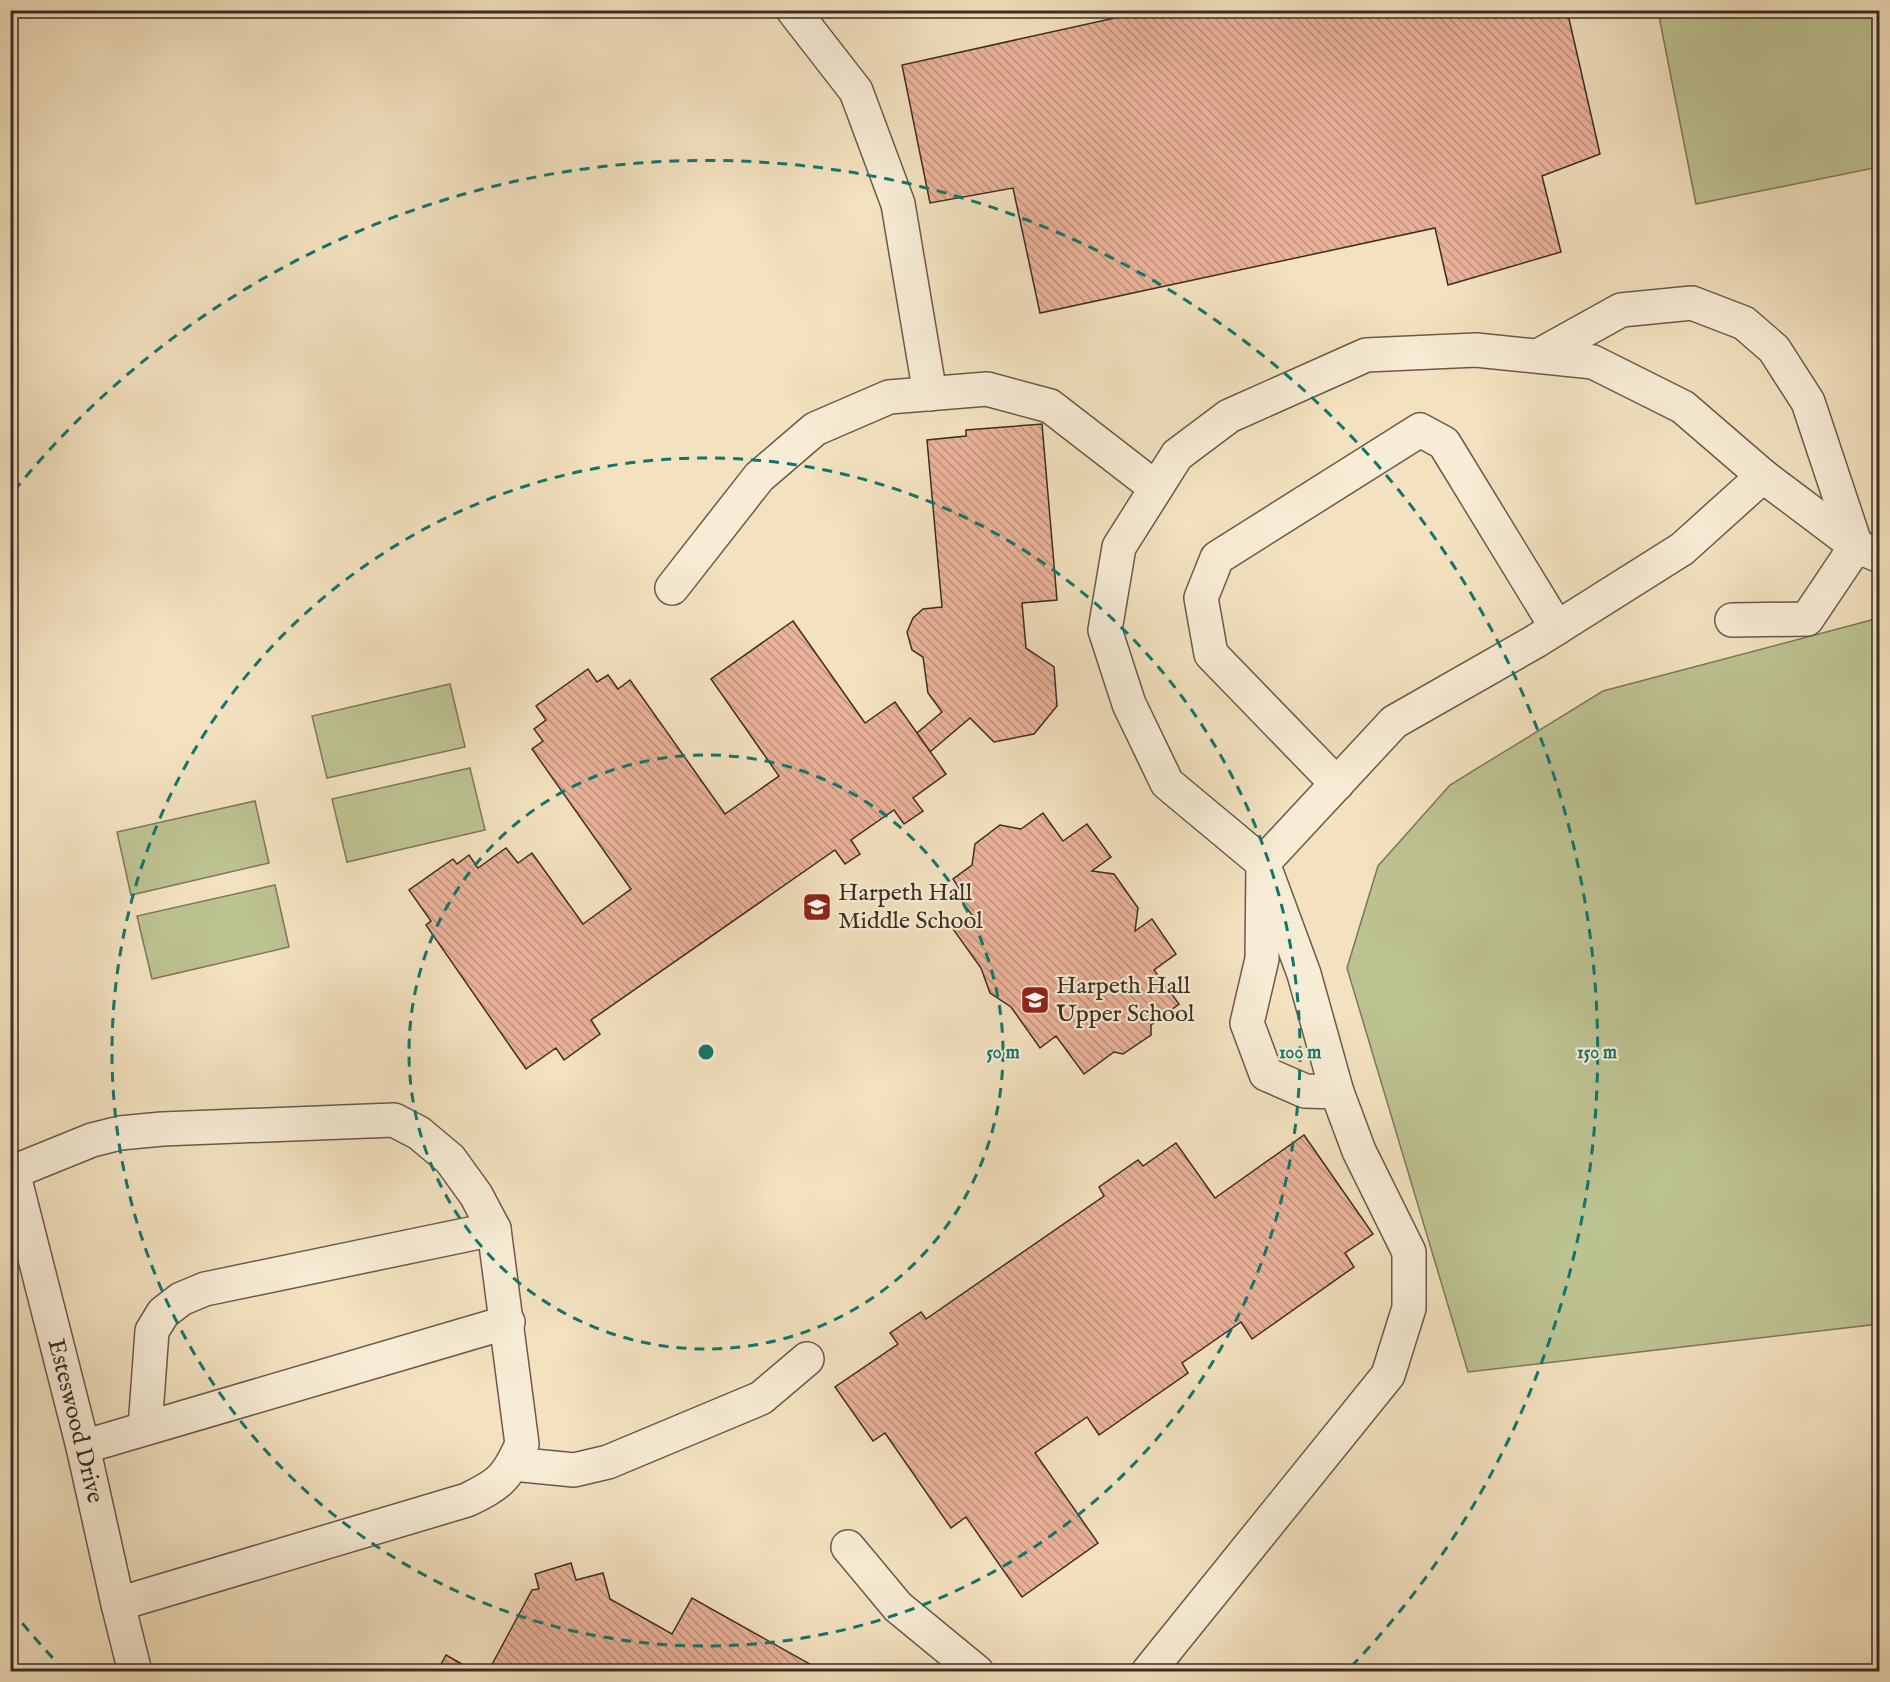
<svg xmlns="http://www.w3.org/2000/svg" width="1890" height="1682" viewBox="0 0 1890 1682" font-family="'IM FELL English',serif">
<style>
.green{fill:#bdc291;stroke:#7c785a;stroke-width:1.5}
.building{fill:url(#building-back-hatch);stroke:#3b2d24;stroke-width:1.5}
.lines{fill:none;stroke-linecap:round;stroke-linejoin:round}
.minor-casing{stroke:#695a4b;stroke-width:36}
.minor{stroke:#f7ecd5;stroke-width:33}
.ring{fill:none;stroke:#0f766e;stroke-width:3;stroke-dasharray:10 8}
.labels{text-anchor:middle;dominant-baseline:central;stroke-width:4.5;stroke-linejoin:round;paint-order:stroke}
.poi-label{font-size:24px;fill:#3b2d24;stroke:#f7ecd5;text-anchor:start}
.street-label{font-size:24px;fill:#3b2d24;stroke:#f7ecd5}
.centre{fill:#0f766e;stroke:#f7ecd5;stroke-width:3}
.ring-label{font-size:18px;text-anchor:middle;font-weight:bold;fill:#0f766e;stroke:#f7ecd5;stroke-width:4.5;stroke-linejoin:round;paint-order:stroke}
</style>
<defs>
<pattern id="building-back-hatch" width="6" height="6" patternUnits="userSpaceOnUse" patternTransform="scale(1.5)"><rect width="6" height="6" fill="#eab299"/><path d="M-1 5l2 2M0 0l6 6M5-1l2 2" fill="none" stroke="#bf917d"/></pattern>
</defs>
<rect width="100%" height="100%" fill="#f3e1bf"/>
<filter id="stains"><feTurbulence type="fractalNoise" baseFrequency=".00333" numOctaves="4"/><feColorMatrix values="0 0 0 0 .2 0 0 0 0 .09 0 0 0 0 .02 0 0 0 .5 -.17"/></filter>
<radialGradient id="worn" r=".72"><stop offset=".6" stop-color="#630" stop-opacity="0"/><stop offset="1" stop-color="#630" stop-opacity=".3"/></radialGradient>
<g class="green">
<path d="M 1658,11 L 1879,11 L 1879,167 L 1696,204 Z"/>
<path d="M 1879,618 L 1879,1324 L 1468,1372 L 1347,968 L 1378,866 L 1450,785 L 1603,691 Z"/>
<path d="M 450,684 L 465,747 L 327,778 L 312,716 Z"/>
<path d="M 470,768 L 485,830 L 347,862 L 332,799 Z"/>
<path d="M 255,801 L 269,863 L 131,895 L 117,832 Z"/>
<path d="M 275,885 L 289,947 L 152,979 L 137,916 Z"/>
</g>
<g class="building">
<path d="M 1151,10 L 1567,10 L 1600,154 L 1542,176 L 1561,252 L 1448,285 L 1435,228 L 1040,313 L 1013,188 L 930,203 L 902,65 Z"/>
<path d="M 1042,424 L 1057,600 L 1022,603 L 1026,648 L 1054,667 L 1057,706 L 1034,734 L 994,742 L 970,718 L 930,752 L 917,733 L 942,712 L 928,693 L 923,657 L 912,650 L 907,632 L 913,618 L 923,609 L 942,607 L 927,440 L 966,436 L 966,430 Z"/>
<path d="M 793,621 L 865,723 L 895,702 L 946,774 L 913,798 L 923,811 L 904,824 L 894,810 L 851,840 L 860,854 L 845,864 L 835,850 L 591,1020 L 600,1034 L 564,1060 L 556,1048 L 526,1069 L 426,925 L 431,921 L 409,890 L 453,859 L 457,864 L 469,855 L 478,868 L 506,848 L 518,863 L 532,853 L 583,924 L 631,889 L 532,749 L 543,741 L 534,729 L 546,720 L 536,706 L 588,669 L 597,682 L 608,675 L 618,689 L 630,680 L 725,814 L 779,776 L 711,679 Z"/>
<path d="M 1043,813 L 1063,841 L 1087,824 L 1111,857 L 1092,871 L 1114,874 L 1138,908 L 1135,931 L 1152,919 L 1176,954 L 1154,970 L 1179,1004 L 1151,1025 L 1151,1035 L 1123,1054 L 1114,1052 L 1084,1074 L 1056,1036 L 1040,1048 L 1011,1007 L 990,993 L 981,968 L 953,929 L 972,915 L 954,891 L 959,888 L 953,879 L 972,865 L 975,844 L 1000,825 L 1021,829 Z"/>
<path d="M 1304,1135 L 1373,1234 L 1345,1253 L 1354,1267 L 1252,1339 L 1241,1322 L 1182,1363 L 1188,1373 L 1099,1435 L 1087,1417 L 1035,1453 L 1098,1543 L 1022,1597 L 966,1517 L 951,1528 L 885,1433 L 873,1441 L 835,1387 L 898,1344 L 890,1333 L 921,1312 L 926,1319 L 1104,1196 L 1099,1187 L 1138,1160 L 1143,1166 L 1176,1143 L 1215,1198 Z"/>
<path d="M 571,1563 L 576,1580 L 603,1573 L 610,1599 L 672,1634 L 692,1598 L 824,1672 L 488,1672 L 532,1590 L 539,1589 L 535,1574 Z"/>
<path d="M 446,1655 L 476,1672 L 437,1672 Z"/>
</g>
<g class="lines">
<g class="minor-casing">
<g id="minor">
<path d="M 793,10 L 856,91 L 898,204 L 930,394"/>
<path d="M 1538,356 L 1621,310 L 1692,303 L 1744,323 L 1774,349 L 1808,402 L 1856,546 L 1807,619 L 1732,620"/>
<path d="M 672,588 L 759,477 L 815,429 L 889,397 L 987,389 L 1050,406 L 1156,488"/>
<path d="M 1337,784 L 1211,654 L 1201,598 L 1217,558 L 1420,430 L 1444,443 L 1557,628"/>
<path d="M 1337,1092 L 1305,1091 L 1266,1074 L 1247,1023 L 1262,959 L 1263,863 L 1394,722 L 1536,641 L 1682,549 L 1763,476"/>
<path d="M 13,1172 L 92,1140 L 120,1133 L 162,1129 L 394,1120 L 419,1133 L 450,1159 L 476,1195 L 494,1229 L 522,1444 C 507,1478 500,1484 467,1500 L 118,1604"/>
<path d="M 10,1173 L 13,1172 L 83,1447 L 118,1604 L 135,1672"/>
<path d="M 145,1428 L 152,1331 L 163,1313 L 181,1299 L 205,1289 L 494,1229"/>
<path d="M 83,1447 L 508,1322"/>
<path d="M 513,1464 L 574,1470 L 608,1462 L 761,1398 L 807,1359"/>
<path d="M 848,1547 L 898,1607 L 977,1672"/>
<path d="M 1148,1672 L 1388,1375 L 1409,1308 L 1409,1252 L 1359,1151 L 1337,1092 L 1304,974 L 1263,863 L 1167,783 L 1129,704 L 1105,630 L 1119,547 L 1177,455 L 1229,416 L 1366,355 L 1476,350 L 1593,362 L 1683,407 L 1763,476 L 1856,546 L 1880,556"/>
</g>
</g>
<use href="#minor" class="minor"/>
</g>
<g class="ring">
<circle cx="706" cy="1052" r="297"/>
<circle cx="706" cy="1052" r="594"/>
<path d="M65 1671A891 891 0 0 1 14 1613M14 491A891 891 0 1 1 1347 1671"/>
</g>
<defs>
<g id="school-square" transform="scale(1.5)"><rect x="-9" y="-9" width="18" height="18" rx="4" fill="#8f2418" stroke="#f7ecd5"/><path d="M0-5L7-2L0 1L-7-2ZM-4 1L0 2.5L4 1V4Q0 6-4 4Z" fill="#fff"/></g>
</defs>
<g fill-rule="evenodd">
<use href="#school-square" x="817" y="907"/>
<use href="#school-square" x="1035" y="1000"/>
</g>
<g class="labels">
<g class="poi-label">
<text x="838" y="893">Harpeth Hall<tspan x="838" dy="28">Middle School</tspan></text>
<text x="1056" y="986">Harpeth Hall<tspan x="1056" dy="28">Upper School</tspan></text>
</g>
<g class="street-label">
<text transform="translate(75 1421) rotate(76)">Esteswood Drive</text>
</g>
</g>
<circle cx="706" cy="1052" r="9" class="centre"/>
<g class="ring-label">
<text x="1003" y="1058">50 m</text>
<text x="1300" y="1058">100 m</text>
<text x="1597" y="1058">150 m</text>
</g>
<rect width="1890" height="1682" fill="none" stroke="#f3e1bf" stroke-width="36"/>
<rect x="12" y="12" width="1866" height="1658" fill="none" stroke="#3b2d24" stroke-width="3"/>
<rect x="18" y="18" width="1854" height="1646" fill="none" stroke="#3b2d24" stroke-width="1.5"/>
<rect width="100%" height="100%" filter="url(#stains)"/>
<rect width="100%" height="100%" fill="url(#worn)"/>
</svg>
